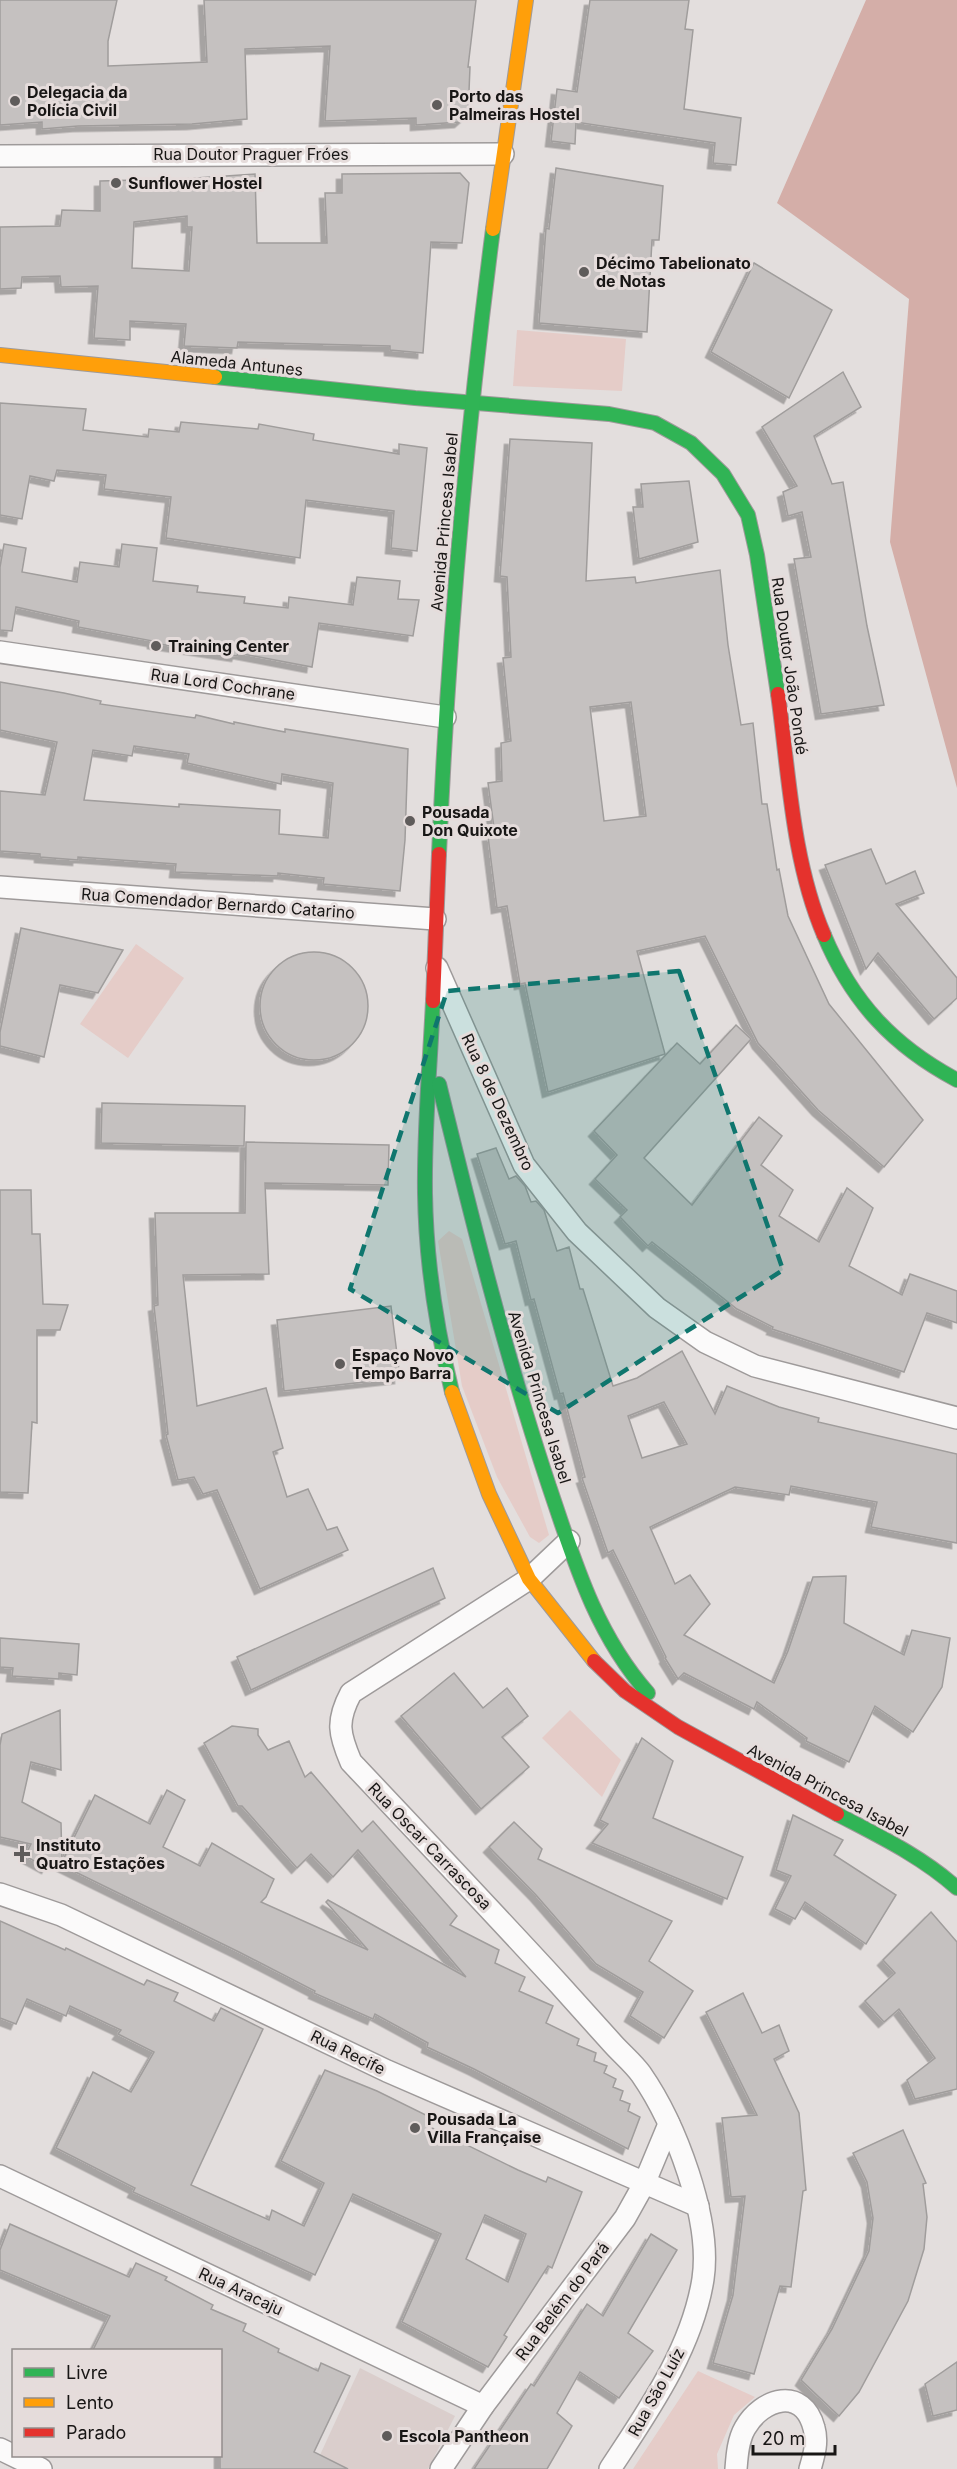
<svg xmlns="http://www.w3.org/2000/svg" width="957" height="2469" viewBox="0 0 957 2469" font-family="Inter,sans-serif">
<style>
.built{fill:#dacecc}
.green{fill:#e5ccc8}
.forest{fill:#d4aea8}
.building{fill:#c5c1c0;stroke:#a09d9c;stroke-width:1.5;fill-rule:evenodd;filter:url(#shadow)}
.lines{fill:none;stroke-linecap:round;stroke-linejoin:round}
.street-casing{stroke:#9e9a9a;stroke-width:24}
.fast-casing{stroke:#9e9a9a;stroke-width:16}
.slow-casing{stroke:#9e9a9a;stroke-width:16}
.jam-casing{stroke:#9e9a9a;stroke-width:16}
.street{stroke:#fbfafa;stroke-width:21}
.fast{stroke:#30b455;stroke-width:14}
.slow{stroke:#ff9f0a;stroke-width:14}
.jam{stroke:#e5322d;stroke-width:14}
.marked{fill:#0f766e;fill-opacity:0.2;stroke:#0f766e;stroke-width:4.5;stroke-dasharray:12 8;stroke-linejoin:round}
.poi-dot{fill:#5f5c5b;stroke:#e5dcdb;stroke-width:2}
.labels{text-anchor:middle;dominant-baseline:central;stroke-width:6;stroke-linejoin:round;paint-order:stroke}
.poi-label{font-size:16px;font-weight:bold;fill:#181615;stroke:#e5dcdb;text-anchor:start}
.street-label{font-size:16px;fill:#181615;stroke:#e5dcdb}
</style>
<defs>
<filter id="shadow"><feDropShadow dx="-5.5" dy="5.5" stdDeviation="0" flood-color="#0004"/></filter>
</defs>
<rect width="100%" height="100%" fill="#e3dedd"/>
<path class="built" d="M 360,2368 L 455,2416 L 428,2469 L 348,2469 L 320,2455 Z"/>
<g class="green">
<path d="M 517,330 L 626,339 L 622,391 L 513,386 Z"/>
<path d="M 136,944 L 184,978 L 128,1058 L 80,1024 Z"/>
<path d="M 449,1231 L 462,1239 L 549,1535 L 539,1543 L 530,1537 L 497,1477 L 462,1386 L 438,1241 Z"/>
<path d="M 570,1710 L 621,1760 L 602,1797 L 542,1738 Z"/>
<path d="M 698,2371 L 755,2397 L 734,2415 L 717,2454 L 718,2469 L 633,2469 Z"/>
</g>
<path class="forest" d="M 866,0 L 957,0 L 957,788 L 890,542 L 909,299 L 777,203 Z"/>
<g class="building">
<path d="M 0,0 L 117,0 L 108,41 L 108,66 L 207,62 L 204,0 L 476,0 L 468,67 L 470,67 L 468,115 L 460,122 L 416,125 L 416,118 L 325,121 L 330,46 L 245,49 L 247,119 L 192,124 L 78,126 L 42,129 L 42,122 L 0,125 Z"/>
<path d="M 590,0 L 689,0 L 685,29 L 693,30 L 684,109 L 741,118 L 736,165 L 713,163 L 715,143 L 576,122 L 575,144 L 551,141 L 557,89 L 577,92 Z"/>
<path d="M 556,168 L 663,186 L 659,240 L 652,240 L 647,332 L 539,323 L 546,228 L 549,229 Z"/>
<path d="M 460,173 L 469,183 L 462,243 L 431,242 L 423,353 L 390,350 L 390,346 L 238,342 L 237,348 L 184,346 L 186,324 L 130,321 L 130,340 L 94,338 L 98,286 L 61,287 L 60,276 L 22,277 L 21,288 L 0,289 L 0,227 L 60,226 L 62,210 L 100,211 L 100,181 L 136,180 L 136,182 L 255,174 L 257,243 L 327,243 L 325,193 L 342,193 L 342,174 ZM 187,216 L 187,227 L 192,227 L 189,271 L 132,268 L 134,222 Z"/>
<path d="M 754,263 L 832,310 L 789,398 L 711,352 Z"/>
<path d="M 843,372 L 861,407 L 814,436 L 832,484 L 843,482 L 867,626 L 884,705 L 821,714 L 794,559 L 811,557 L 802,512 L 788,516 L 783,492 L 797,486 L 762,427 Z"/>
<path d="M 0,403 L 86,409 L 83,430 L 148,437 L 149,429 L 179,432 L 181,422 L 258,429 L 259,424 L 314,434 L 313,440 L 399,454 L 399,444 L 427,448 L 417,551 L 391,548 L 394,511 L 306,500 L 300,558 L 166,538 L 171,497 L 104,489 L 106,475 L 57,470 L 54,481 L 30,476 L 22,519 L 0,515 Z"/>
<path d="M 510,439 L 592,443 L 586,581 L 635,577 L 636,583 L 720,570 L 728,645 L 741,725 L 753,723 L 762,804 L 767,804 L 777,870 L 779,869 L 788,916 L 829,1004 L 923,1120 L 884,1167 L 818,1110 L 758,1043 L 705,936 L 637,951 L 665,1054 L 548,1092 L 525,983 L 520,984 L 507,906 L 497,908 L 488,836 L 495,835 L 488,783 L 502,781 L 501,743 L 511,741 L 503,658 L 511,657 L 507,577 L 500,576 ZM 631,702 L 646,816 L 604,821 L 590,707 Z"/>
<path d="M 689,481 L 698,542 L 639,559 L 633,507 L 643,507 L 641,484 Z"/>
<path d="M 4,544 L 26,548 L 22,572 L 77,582 L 80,562 L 119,567 L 122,544 L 157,548 L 153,581 L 198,586 L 197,592 L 245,597 L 244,603 L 288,608 L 289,597 L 353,605 L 357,577 L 400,581 L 398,599 L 419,600 L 413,636 L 319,623 L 312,667 L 238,653 L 237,656 L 153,643 L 153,641 L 78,627 L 79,621 L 16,607 L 12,631 L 0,630 L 0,567 Z"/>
<path d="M 0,682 L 64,693 L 101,701 L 100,704 L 195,718 L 196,715 L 234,724 L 234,722 L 285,732 L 285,729 L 408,749 L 405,840 L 400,891 L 323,884 L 324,878 L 278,873 L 278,876 L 175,872 L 176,864 L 78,857 L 78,860 L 40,857 L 40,854 L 0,851 L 0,791 L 45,795 L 57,742 L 0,730 ZM 134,746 L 189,754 L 187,763 L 281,784 L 282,774 L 333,783 L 328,838 L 279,834 L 280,810 L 179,804 L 179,807 L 84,800 L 93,750 L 132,756 Z"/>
<path d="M 871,849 L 886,884 L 915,871 L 924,893 L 896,904 L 957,978 L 957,998 L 934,1019 L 878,953 L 866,969 L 825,865 Z"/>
<path d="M 21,928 L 123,950 L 98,993 L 60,985 L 44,1057 L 0,1046 L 0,1032 Z"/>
<circle cx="314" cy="1006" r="54"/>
<path d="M 736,1025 L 751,1039 L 644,1158 L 692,1205 L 759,1117 L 782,1136 L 761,1165 L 793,1190 L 779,1216 L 819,1242 L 847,1188 L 873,1208 L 849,1266 L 902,1295 L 910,1274 L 957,1291 L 957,1323 L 927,1313 L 904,1372 L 772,1329 L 773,1327 L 737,1309 L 652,1242 L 648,1246 L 620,1217 L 627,1210 L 595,1179 L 617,1155 L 594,1131 L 677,1043 L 700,1064 Z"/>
<path d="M 102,1103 L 245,1106 L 244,1146 L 101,1143 Z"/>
<path d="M 246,1142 L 389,1145 L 388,1185 L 265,1183 L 269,1274 L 183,1275 L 197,1406 L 266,1388 L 283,1448 L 273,1452 L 287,1497 L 308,1489 L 327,1530 L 337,1527 L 348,1550 L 260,1589 L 217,1490 L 203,1494 L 194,1477 L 178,1480 L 166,1435 L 168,1434 L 154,1306 L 158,1305 L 155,1213 L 245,1213 Z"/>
<path d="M 496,1148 L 509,1179 L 516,1176 L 525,1186 L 531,1202 L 536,1201 L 544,1210 L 557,1251 L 569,1247 L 580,1289 L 583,1289 L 613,1386 L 637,1378 L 682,1351 L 715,1414 L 727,1386 L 779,1407 L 819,1418 L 818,1422 L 957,1454 L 957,1543 L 871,1527 L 877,1502 L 791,1486 L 789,1495 L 735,1487 L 650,1527 L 675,1584 L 690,1575 L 710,1604 L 684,1635 L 774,1683 L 788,1651 L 813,1577 L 846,1576 L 844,1623 L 904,1655 L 912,1630 L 950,1638 L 942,1687 L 913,1732 L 875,1706 L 849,1762 L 806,1741 L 807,1738 L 757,1702 L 754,1709 L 684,1673 L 678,1679 L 665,1658 L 666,1657 L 613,1550 L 608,1553 L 582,1478 L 585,1477 L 563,1393 L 560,1394 L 534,1299 L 531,1300 L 516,1241 L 505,1244 L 477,1154 ZM 664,1402 L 687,1444 L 642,1458 L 628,1416 Z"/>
<path d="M 0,1190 L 31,1190 L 32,1234 L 40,1234 L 43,1304 L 68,1305 L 60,1330 L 37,1330 L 37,1423 L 32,1422 L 28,1493 L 0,1492 Z"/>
<path d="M 391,1306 L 400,1378 L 284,1391 L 277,1320 Z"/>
<path d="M 433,1568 L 445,1598 L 251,1690 L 237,1657 Z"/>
<path d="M 0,1638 L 79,1644 L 77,1675 L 59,1673 L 59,1679 L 12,1676 L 13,1668 L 0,1667 Z"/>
<path d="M 454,1673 L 483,1708 L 507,1688 L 528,1716 L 502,1737 L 529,1767 L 481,1809 L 401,1716 Z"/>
<path d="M 60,1710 L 61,1770 L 31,1762 L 22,1802 L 61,1823 L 62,1862 L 95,1795 L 150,1824 L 167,1790 L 185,1800 L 163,1847 L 200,1866 L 212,1843 L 274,1879 L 266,1897 L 261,1902 L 368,1950 L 326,1902 L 328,1900 L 466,1977 L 358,1850 L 333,1877 L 311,1854 L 297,1868 L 242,1806 L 238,1806 L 204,1743 L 232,1726 L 258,1729 L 258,1735 L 268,1750 L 289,1741 L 305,1777 L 311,1772 L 362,1832 L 373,1821 L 457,1916 L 450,1925 L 499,1950 L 495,1963 L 525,1977 L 519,1991 L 553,2006 L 546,2023 L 579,2039 L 577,2045 L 596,2053 L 594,2061 L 607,2066 L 604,2073 L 616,2079 L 613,2087 L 623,2091 L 620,2100 L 630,2104 L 628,2111 L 640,2117 L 628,2149 L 474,2069 L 427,2047 L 428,2043 L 375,2014 L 373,2019 L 314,1993 L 315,1991 L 239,1952 L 51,1860 L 47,1868 L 25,1856 L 31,1844 L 0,1837 L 0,1745 L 2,1734 Z"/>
<path d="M 642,1738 L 673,1761 L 653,1818 L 743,1857 L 727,1899 L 592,1843 L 608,1824 L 600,1820 Z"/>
<path d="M 793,1815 L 843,1840 L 834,1855 L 896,1895 L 866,1944 L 805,1902 L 795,1919 L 775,1909 L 791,1876 L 776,1870 Z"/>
<path d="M 514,1822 L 542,1849 L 538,1859 L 672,1921 L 649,1961 L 693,1991 L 664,2038 L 630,2016 L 643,1992 L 596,1964 L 536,1895 L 489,1847 Z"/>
<path d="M 931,1912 L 957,1942 L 957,2089 L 915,2099 L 907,2080 L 935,2058 L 899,2009 L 884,2022 L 865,2001 L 895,1973 L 883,1960 Z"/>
<path d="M 0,1921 L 65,1950 L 66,1948 L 144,1985 L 147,1980 L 178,1993 L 174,2001 L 214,2021 L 221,2008 L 263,2029 L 191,2185 L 269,2220 L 272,2210 L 304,2226 L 324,2183 L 281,2161 L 325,2070 L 377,2091 L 434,2119 L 430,2127 L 518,2170 L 546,2182 L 548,2177 L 582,2192 L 552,2268 L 548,2266 L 504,2335 L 507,2337 L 488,2367 L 402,2322 L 441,2234 L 353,2194 L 315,2275 L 133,2192 L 135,2188 L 56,2148 L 93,2072 L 131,2092 L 154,2052 L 118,2034 L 121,2030 L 70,2006 L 66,2016 L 27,1999 L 16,2024 L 0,2018 ZM 485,2215 L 526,2234 L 508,2282 L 466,2259 Z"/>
<path d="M 743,1993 L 762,2033 L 779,2025 L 789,2051 L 774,2059 L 799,2113 L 806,2190 L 803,2191 L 791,2287 L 780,2286 L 754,2374 L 713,2363 L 733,2295 L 745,2196 L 731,2197 L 722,2118 L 757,2115 L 706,2012 Z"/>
<path d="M 903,2130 L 926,2183 L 923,2184 L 927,2217 L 924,2249 L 908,2301 L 859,2392 L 839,2416 L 801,2380 L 832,2329 L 869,2251 L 873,2218 L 867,2182 L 853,2153 Z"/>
<path d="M 10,2224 L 129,2277 L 136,2263 L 167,2277 L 165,2280 L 213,2305 L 211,2309 L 246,2324 L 243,2331 L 279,2349 L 278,2352 L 318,2371 L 321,2363 L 350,2376 L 314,2452 L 348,2469 L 220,2469 L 220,2350 L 93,2350 L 110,2316 L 0,2270 L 0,2250 Z"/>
<path d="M 651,2234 L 677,2250 L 628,2333 L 653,2351 L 619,2398 L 580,2372 L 557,2413 L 572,2426 L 547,2469 L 474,2469 L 531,2384 L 534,2386 L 587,2304 L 603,2316 Z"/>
<path d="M 957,2362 L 957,2410 L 933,2416 L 925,2384 Z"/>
</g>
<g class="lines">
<g class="street-casing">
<g id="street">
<path d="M 0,156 L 503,154"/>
<path d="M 0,652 L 445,717"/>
<path d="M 0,887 L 435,919"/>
<path d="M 437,968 L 524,1165 L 577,1232 L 657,1308 L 705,1342 L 755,1366 L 957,1418"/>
<path d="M 569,1541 L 529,1579 L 351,1693 C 336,1721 339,1734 351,1762 C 420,1835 490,1909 559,1984 C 577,2004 595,2024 613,2044 C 622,2054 633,2063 641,2074 C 675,2123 712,2219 703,2279 C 692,2349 648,2411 610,2469"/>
<path d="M 0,1894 L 61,1915 L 387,2071 L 698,2206"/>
<path d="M 0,2176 L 483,2406"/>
<path d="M 0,2449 L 41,2469"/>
<path d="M 441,2469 L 483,2406 L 625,2218 L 644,2184 L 669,2124"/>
<path d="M 736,2469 C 737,2456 738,2440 745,2428 C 762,2398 803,2386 814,2428 C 818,2442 814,2455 810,2469"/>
</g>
</g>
<g class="fast-casing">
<g id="fast">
<path d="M 215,377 L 415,398 L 609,414 L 655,423 L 691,443 L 723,474 L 748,515 L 757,555 L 778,694"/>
<path d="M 439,854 C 448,644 466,436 493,229"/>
<path d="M 824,935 C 852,1002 893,1046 957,1080"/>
<path d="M 433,1001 C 430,1065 424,1129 425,1193 C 426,1261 436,1327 452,1392"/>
<path d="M 439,1084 C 472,1219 505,1354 549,1486 C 574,1560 595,1633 648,1693"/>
<path d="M 837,1814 C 879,1836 921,1856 957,1888"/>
</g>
</g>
<g class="slow-casing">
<g id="slow">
<path d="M 493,229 L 526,0"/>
<path d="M 0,355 L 215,377"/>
<path d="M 452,1392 L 489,1494 L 529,1579 L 594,1661"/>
</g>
</g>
<g class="jam-casing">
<g id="jam">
<path d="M 778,694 C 789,774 792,860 824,935"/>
<path d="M 433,1001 L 439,854"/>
<path d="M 594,1661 L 625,1691 L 678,1727 L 837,1814"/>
</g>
</g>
<use href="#street" class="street"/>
<use href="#fast" class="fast"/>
<use href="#slow" class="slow"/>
<use href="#jam" class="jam"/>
</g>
<path class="marked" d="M 679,971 L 783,1270 L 558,1413 L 350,1289 L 447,991 Z"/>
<g class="poi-dot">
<circle cx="15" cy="101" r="6"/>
<circle cx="437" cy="105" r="6"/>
<circle cx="116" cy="183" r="6"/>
<circle cx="584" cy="272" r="6"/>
<circle cx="156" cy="646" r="6"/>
<circle cx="410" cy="821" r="6"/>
<circle cx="340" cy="1364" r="6"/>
<path d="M19 1845h6v6h6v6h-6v6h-6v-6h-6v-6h6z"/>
<circle cx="415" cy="2128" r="6"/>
<circle cx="387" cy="2436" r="6"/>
</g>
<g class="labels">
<g class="poi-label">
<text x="27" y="92">Delegacia da<tspan x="27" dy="18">Polícia Civil</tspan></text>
<text x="449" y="96">Porto das<tspan x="449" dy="18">Palmeiras Hostel</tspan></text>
<text x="128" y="183">Sunflower Hostel</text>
<text x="596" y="263">Décimo Tabelionato<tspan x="596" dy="18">de Notas</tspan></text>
<text x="168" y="646">Training Center</text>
<text x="422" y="812">Pousada<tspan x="422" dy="18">Don Quixote</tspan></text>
<text x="352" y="1355">Espaço Novo<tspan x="352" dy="18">Tempo Barra</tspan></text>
<text x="36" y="1845">Instituto<tspan x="36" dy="18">Quatro Estações</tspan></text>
<text x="427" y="2119">Pousada La<tspan x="427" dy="18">Villa Française</tspan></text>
<text x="399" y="2436">Escola Pantheon</text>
</g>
<g class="street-label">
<text x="251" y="154">Rua Doutor Praguer Fróes</text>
<text transform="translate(237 363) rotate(6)">Alameda Antunes</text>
<text transform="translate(444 522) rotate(-85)">Avenida Princesa Isabel</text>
<text transform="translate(790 666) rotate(82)">Rua Doutor João Pondé</text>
<text transform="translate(223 684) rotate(8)">Rua Lord Cochrane</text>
<text transform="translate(218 903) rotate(4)">Rua Comendador Bernardo Catarino</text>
<text transform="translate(498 1102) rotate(65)">Rua 8 de Dezembro</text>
<text transform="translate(540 1397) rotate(73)">Avenida Princesa Isabel</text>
<text transform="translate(828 1790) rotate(28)">Avenida Princesa Isabel</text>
<text transform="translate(430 1846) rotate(46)">Rua Oscar Carrascosa</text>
<text transform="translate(348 2052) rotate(26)">Rua Recife</text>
<text transform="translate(241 2291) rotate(25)">Rua Aracaju</text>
<text transform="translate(562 2301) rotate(-53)">Rua Belém do Pará</text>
<text transform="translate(656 2392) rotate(-61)">Rua São Luíz</text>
</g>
</g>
<rect x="12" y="2349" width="210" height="108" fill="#e5dcdb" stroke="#938d8c" stroke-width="1.5"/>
<rect x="24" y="2368" width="30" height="9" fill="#30b455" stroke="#938d8c" stroke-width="1.5"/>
<text x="66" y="2379" font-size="18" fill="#181615">Livre</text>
<rect x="24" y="2398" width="30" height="9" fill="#ff9f0a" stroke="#938d8c" stroke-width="1.5"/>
<text x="66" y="2409" font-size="18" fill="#181615">Lento</text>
<rect x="24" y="2428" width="30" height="9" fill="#e5322d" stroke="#938d8c" stroke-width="1.5"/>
<text x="66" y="2439" font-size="18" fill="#181615">Parado</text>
<path d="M753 2445v9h82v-9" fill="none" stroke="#181615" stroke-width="3"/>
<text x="762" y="2445" font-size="18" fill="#181615" stroke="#e5dcdb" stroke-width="4.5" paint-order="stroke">20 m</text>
</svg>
